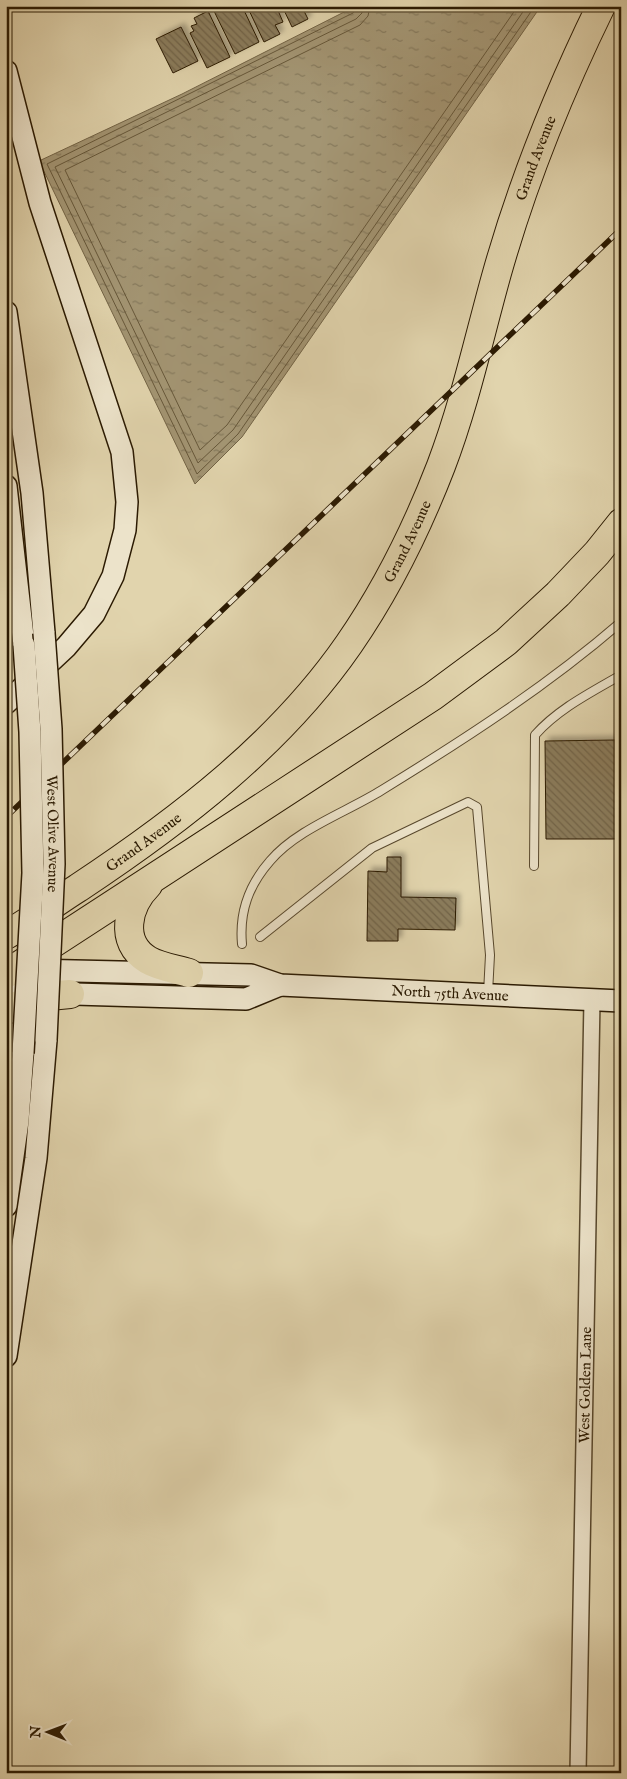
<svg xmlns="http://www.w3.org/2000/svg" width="627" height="1779" viewBox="0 0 627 1779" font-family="'IM FELL English',serif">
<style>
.water{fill:url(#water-ripples);stroke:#736446}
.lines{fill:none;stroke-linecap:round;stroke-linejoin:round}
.shore{stroke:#67583a;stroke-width:1}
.building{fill:url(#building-back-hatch);stroke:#2b1a02;filter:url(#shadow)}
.lane-casing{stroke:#58482d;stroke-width:10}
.street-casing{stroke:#58482d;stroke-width:18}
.secondary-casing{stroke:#2b1a02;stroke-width:24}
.highway-casing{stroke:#2b1a02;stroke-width:30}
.lane{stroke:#ece3ca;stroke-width:8}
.street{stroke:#ece3ca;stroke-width:15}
.secondary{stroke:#ece3ca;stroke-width:21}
.highway{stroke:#e1d4ad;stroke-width:28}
.rail-casing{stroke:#2b1a02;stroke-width:5.5}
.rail{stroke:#ece3ca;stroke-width:4;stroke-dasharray:11;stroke-linecap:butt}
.secondary-bridge-casing{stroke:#2b1a02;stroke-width:24;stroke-linecap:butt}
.secondary-bridge{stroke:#ece3ca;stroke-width:21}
.labels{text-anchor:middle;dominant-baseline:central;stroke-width:4.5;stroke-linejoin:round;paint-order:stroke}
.street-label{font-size:15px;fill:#2b1a02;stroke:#ece3ca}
</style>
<defs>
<pattern id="water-ripples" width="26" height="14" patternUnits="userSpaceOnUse" patternTransform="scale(1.25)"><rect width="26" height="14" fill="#a39573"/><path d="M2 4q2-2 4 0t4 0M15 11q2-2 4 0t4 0" fill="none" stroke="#85795c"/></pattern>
<pattern id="building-back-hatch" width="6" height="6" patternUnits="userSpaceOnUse" patternTransform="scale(1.25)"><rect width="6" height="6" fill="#8a7b5b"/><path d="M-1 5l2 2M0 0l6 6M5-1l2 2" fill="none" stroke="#716449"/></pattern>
<filter id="shadow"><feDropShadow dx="4" dy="-4" stdDeviation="2.5" flood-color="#0004"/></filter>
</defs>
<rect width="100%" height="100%" fill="#e1d4ad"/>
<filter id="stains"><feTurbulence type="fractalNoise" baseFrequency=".004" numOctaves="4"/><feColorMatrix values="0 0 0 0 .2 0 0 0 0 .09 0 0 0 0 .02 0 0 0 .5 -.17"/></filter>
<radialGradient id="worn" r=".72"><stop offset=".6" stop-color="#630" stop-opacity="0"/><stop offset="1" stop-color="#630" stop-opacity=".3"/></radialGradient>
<path class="water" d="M 356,6 L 541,6 L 242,437 L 195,484 L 39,161 L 182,94 Z"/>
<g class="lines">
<g class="shore">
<path d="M 357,6 L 353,13 L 47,164 L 197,474 L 238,434 L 535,6"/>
<path d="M 363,6 L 362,13 L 356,19 L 55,167 L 198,463 L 233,430 L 527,6"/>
<path d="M 370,6 L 368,16 L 360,25 L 65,170 L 200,450 L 227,425 L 518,6"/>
</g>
</g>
<g class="building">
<path d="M 242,6 L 259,42 L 235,54 L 212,7 Z"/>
<path d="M 247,6 L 276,6 L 283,22 L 275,25 L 280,34 L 264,42 Z"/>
<path d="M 282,6 L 311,6 L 312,7 L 304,11 L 308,19 L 292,27 Z"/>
<path d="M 208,11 L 230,57 L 207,68 L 190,33 L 194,31 L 191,26 L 197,24 L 194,18 Z"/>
<path d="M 181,27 L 198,61 L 173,73 L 156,39 Z"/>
<path d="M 615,740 L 616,839 L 546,839 L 545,741 Z"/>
<path d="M 387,857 L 401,857 L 401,897 L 456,898 L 455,930 L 398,929 L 398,941 L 367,941 L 368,871 L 387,872 Z"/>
</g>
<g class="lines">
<g class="lane-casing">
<g id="lane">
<path d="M 534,866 L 535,735 C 558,709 590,693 621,675"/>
<path d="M 260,937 L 372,848 L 468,802 L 477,807 L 490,955 L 488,993"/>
<path d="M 242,944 C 239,911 249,885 270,861 C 297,829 347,812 382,790 C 465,739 547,686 621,622"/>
</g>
</g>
<g class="street-casing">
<g id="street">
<path id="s1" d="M 578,1773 L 592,1000"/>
</g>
</g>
<g class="secondary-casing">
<g id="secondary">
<path d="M 6,71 L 40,203 L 122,452 L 127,502 L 125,530 L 113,576 L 94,614 L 66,647 L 6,703"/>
<path d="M 6,312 L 32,493 L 44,633"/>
<path d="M 6,486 L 24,645"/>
<path id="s2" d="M 31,970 L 251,975 L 280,985 L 621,1001"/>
<path d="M 6,992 L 246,999 L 280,985"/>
<path d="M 6,1206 L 18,1121 L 23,1053"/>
<path d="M 6,1356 L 36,1158 L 46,1040"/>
</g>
</g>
<g class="highway-casing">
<g id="highway">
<path d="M 148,885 C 128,905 118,942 148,960 C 160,967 176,969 189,973"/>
<path id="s3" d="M 6,935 C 31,921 54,903 78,888 C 179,821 280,744 349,644 C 387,589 417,528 441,466 C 465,403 479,337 497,273 C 523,181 559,92 601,6"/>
<path d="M 6,974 L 433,696 L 506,642 L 558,594 L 597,553 L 621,523"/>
<path d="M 6,1010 L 39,997 L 70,994"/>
</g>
</g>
<use href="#lane" class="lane"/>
<use href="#street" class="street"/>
<use href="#secondary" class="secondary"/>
<use href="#highway" class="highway"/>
<g class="rail-casing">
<path id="rail" d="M 6,817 L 621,229"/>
</g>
<use href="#rail" class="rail"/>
<g class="secondary-bridge-casing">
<g id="secondary-bridge">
<path id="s4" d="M 44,633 L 51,729 L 54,864 L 46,1040"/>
<path d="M 23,1053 L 33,873 L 30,732 L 24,645"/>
</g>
</g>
<use href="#secondary-bridge" class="secondary-bridge"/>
</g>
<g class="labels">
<g class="street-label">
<text stroke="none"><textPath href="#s3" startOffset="976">Grand Avenue</textPath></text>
<text stroke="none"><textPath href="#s3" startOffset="571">Grand Avenue</textPath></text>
<text stroke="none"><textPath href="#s4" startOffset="201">West Olive Avenue</textPath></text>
<text stroke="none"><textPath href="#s3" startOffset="166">Grand Avenue</textPath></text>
<text stroke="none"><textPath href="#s2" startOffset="421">North 75th Avenue</textPath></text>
<text stroke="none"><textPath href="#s1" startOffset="388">West Golden Lane</textPath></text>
</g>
</g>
<rect width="627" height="1779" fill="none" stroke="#e1d4ad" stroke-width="25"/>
<rect x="8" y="8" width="612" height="1764" fill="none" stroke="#2b1a02" stroke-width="2.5"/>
<rect x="12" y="12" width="602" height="1754" fill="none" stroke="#2b1a02"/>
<g transform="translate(48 1732) rotate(271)" stroke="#ece3ca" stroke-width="4" paint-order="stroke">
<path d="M0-4L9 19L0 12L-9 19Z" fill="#2b1a02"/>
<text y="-8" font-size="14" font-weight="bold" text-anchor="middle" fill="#2b1a02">N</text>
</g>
<rect width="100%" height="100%" filter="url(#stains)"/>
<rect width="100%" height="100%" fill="url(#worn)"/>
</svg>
